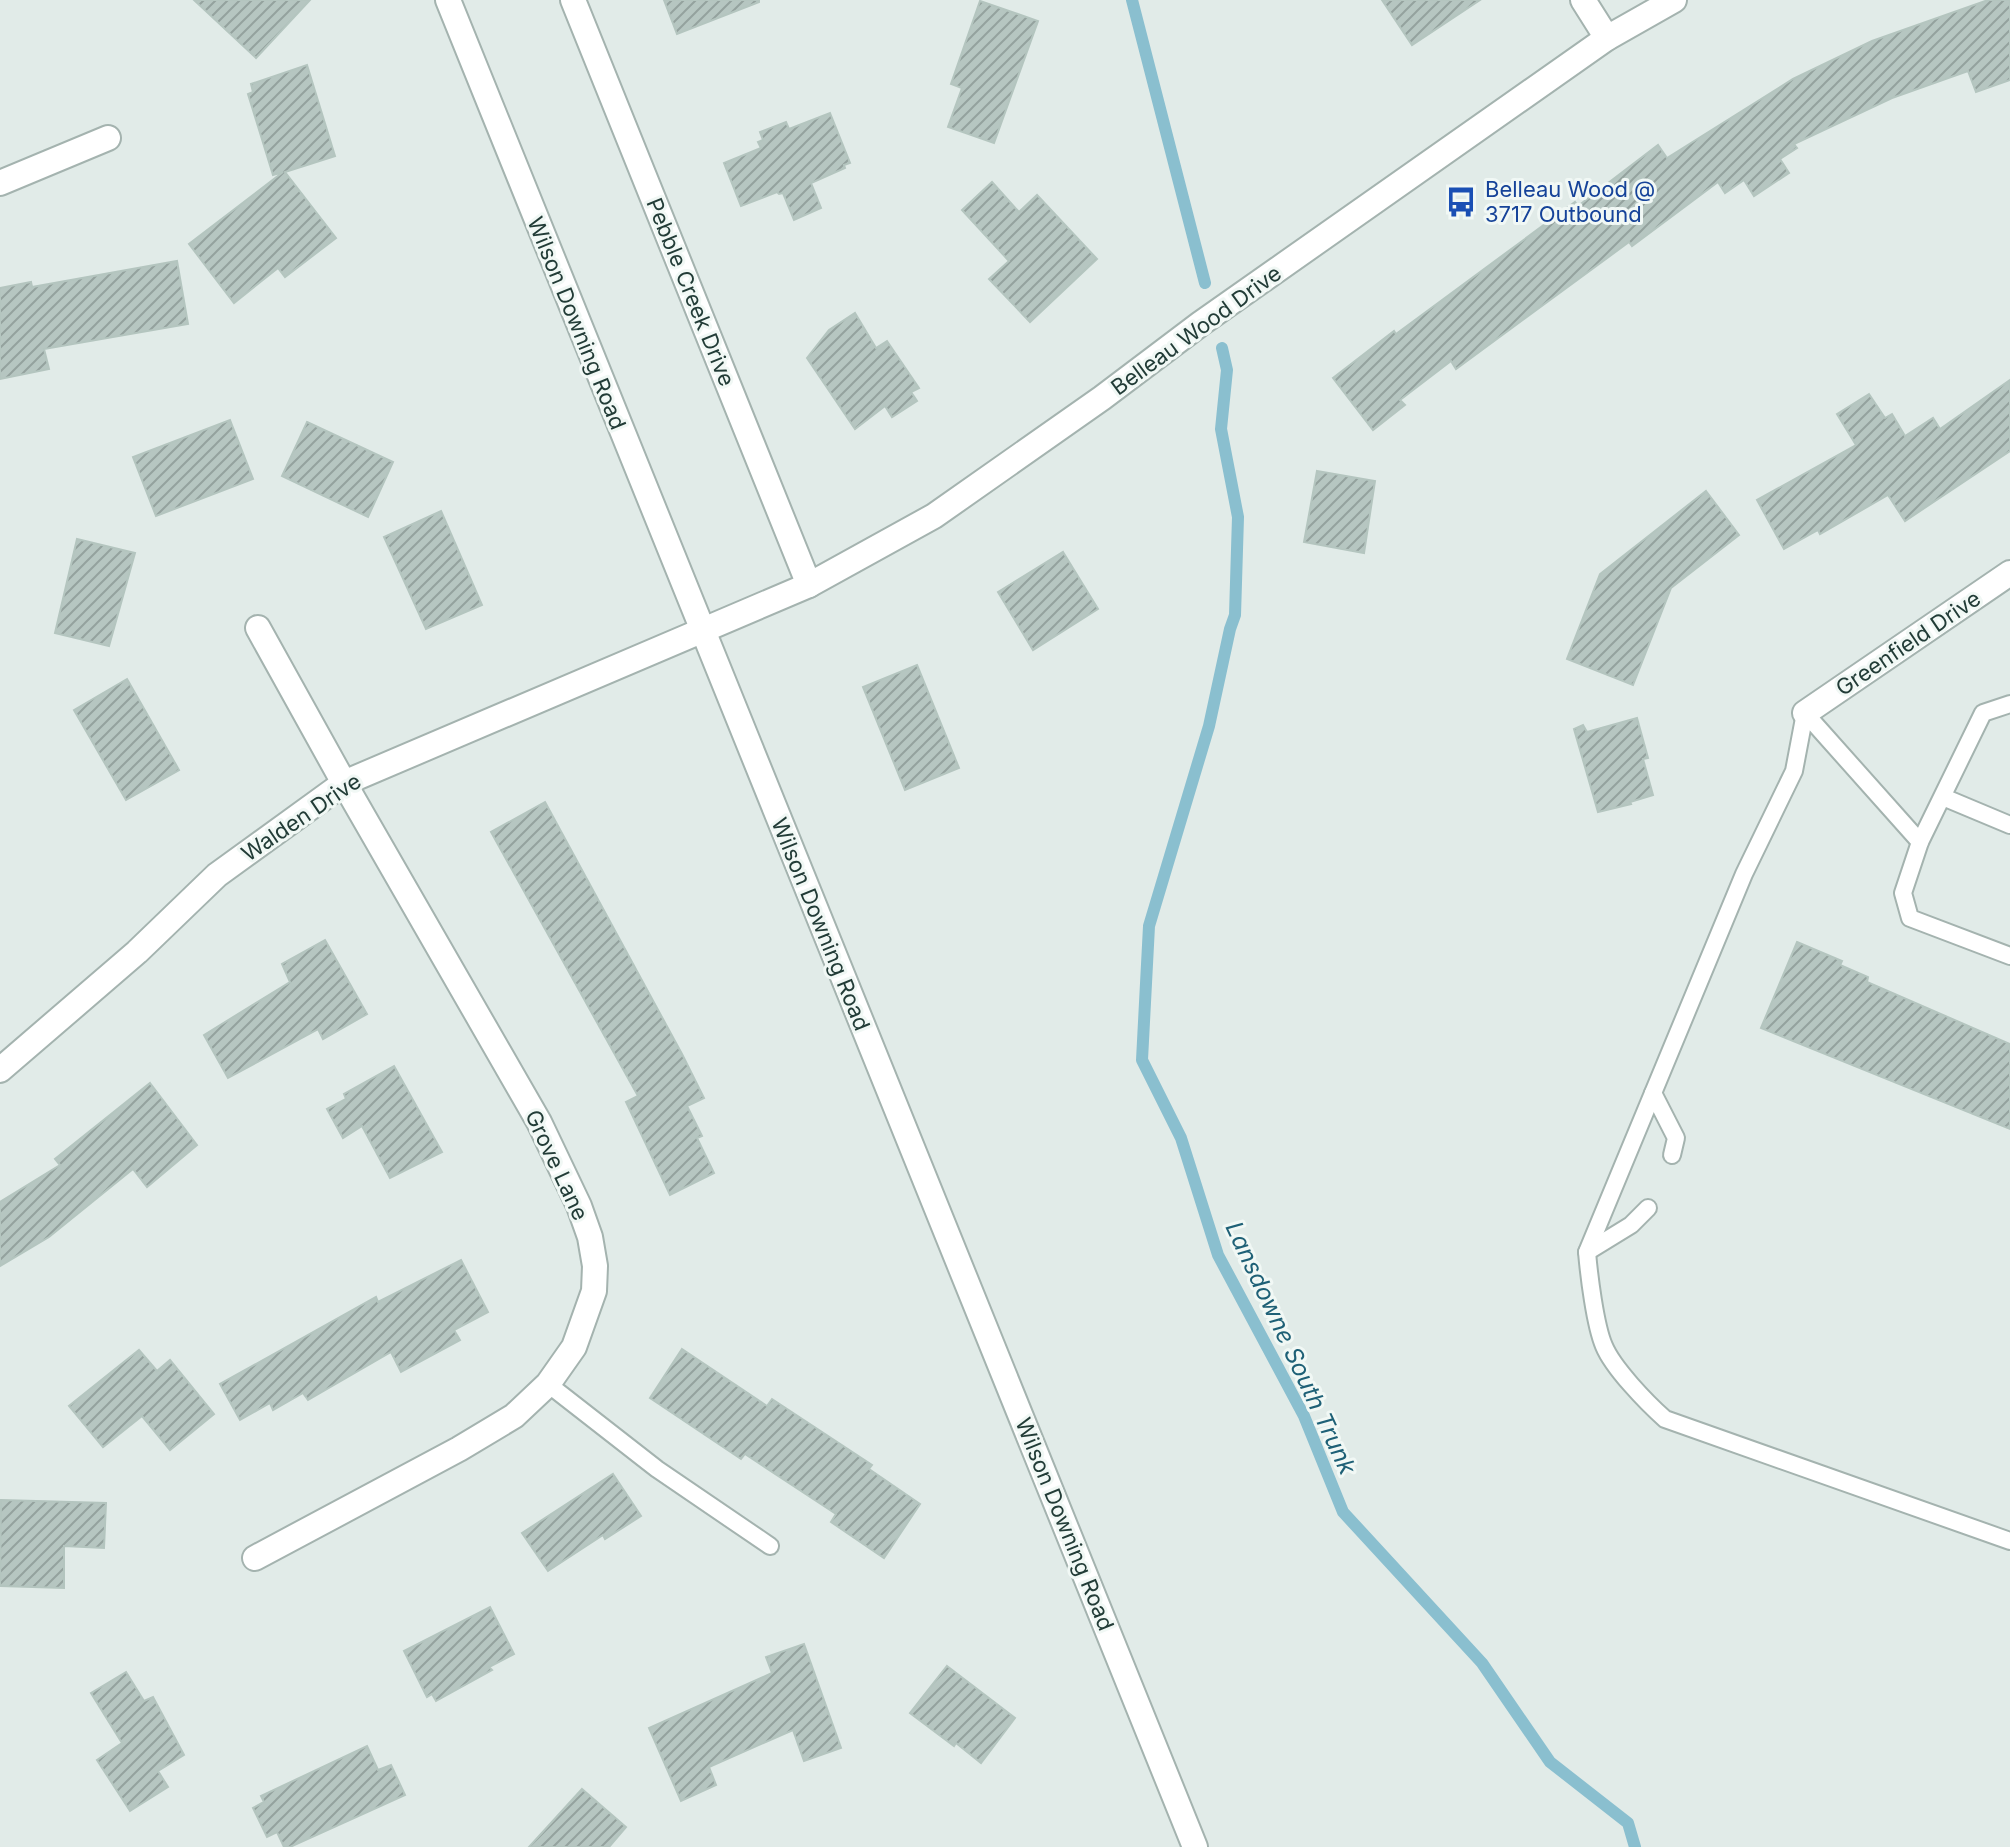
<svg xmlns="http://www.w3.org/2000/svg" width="2010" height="1847" viewBox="0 0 2010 1847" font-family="Inter,sans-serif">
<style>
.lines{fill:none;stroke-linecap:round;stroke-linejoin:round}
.stream{stroke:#8abfcf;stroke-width:12}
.building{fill:url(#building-hatch);stroke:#b4c5bf;stroke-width:2}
.service-casing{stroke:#a4b3af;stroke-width:20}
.minor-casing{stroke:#a4b3af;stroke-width:28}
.tertiary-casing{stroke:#a4b3af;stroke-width:28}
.service{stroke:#fff;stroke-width:16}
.minor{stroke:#fff;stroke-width:24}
.tertiary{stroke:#fff;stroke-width:24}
.labels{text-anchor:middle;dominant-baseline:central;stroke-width:6;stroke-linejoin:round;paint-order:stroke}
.transit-label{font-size:22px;fill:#164399;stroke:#f1f8f5;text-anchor:start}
.street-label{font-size:22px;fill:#223c37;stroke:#f1f8f5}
.water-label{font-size:24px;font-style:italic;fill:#1e6076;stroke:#f1f8f5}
</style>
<defs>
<pattern id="building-hatch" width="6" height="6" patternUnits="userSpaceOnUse" patternTransform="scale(2)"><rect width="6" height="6" fill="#b6c6c1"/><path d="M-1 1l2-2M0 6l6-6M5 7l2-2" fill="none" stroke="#94a29e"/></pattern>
</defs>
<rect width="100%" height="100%" fill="#e1ebe8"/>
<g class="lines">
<g class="stream">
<path d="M 1132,0 L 1205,283"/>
<path d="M 1222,348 L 1227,370 L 1221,429 L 1238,517 L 1235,615 L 1230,629 L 1209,726 L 1149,926 L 1142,1060 L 1181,1138 L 1218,1255 L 1304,1416 L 1343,1512 L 1482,1663 L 1550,1762 L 1628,1823 L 1635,1847"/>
</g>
</g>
<g class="building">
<path d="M 194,0 L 310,0 L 256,58 Z"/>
<path d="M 664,0 L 759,0 L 759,2 L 677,34 Z"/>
<path d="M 1382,0 L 1480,0 L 1412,45 Z"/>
<path d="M 1988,0 L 2010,0 L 2010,80 L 1976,92 L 1968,71 L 1892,98 L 1794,144 L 1797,148 L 1780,159 L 1789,173 L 1754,196 L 1744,180 L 1725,193 L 1718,182 L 1632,246 L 1629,242 L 1456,369 L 1451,361 L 1400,400 L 1405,405 L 1373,430 L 1333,378 L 1394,331 L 1396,334 L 1575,202 L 1578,206 L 1658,145 L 1667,158 L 1793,79 L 1872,41 Z"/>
<path d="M 980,1 L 1038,21 L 994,143 L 948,127 L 962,88 L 951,84 Z"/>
<path d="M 307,65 L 335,156 L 285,172 L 336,238 L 285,277 L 278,268 L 234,303 L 189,244 L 283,172 L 273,175 L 248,94 L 253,92 L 251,84 Z"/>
<path d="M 830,113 L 850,163 L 844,165 L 845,168 L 811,183 L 821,208 L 794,220 L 783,193 L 779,194 L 777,192 L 741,206 L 724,163 L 761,148 L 758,142 L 763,140 L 760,132 L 786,122 L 789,129 Z"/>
<path d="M 992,182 L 1019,212 L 1037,195 L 1097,259 L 1030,322 L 989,279 L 1009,261 L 962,210 Z"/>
<path d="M 177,261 L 188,324 L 44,349 L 49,369 L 0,379 L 0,288 L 31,282 L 32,287 Z"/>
<path d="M 855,313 L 876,348 L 887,341 L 919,388 L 911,392 L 917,401 L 892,417 L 885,406 L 855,429 L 807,358 L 829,330 Z"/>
<path d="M 2010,380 L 2010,451 L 1905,521 L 1888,495 L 1820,534 L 1818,530 L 1784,549 L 1757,500 L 1856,445 L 1837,414 L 1869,394 L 1885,418 L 1892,414 L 1905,436 L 1933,418 L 1940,429 Z"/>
<path d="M 230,420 L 253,479 L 156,516 L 133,457 Z"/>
<path d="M 307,422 L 393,462 L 368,517 L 282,476 Z"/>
<path d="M 1317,471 L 1375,481 L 1364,553 L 1304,542 Z"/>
<path d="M 1706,491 L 1739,535 L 1671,588 L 1633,685 L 1567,659 L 1600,574 Z"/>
<path d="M 441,511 L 482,605 L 426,629 L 384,537 Z"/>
<path d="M 77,539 L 135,553 L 109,646 L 55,633 Z"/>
<path d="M 1063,552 L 1098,609 L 1033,650 L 998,592 Z"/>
<path d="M 917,665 L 959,768 L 905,790 L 863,687 Z"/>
<path d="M 127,679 L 179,770 L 126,800 L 74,710 Z"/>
<path d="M 1637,718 L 1648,758 L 1643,759 L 1653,795 L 1630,802 L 1631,804 L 1598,812 L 1574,729 L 1583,725 L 1587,732 Z"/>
<path d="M 545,802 L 682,1054 L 704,1098 L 687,1106 L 702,1136 L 697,1138 L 714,1173 L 670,1195 L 626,1102 L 638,1096 L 491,832 Z"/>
<path d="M 325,940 L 367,1014 L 323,1039 L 318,1029 L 228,1078 L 204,1035 L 290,982 L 282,964 Z"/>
<path d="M 1797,942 L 1842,961 L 1840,965 L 1868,977 L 1867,982 L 2010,1044 L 2010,1129 L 1761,1028 Z"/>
<path d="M 394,1066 L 442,1152 L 390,1178 L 362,1126 L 343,1138 L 327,1109 L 346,1099 L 344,1094 Z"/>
<path d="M 150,1083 L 197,1145 L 147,1187 L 133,1169 L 49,1237 L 0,1266 L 0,1202 L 60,1165 L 55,1159 Z"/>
<path d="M 461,1260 L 488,1312 L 454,1330 L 460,1340 L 401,1372 L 391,1352 L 308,1400 L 303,1393 L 273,1410 L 270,1403 L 240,1420 L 220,1384 L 376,1297 L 378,1302 Z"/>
<path d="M 682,1349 L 767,1406 L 772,1399 L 872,1465 L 869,1469 L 920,1504 L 884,1558 L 831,1522 L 836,1514 L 745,1454 L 741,1459 L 650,1398 Z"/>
<path d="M 139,1350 L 157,1371 L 170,1360 L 214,1414 L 170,1450 L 142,1416 L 103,1447 L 69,1406 Z"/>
<path d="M 613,1474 L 641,1516 L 605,1539 L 603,1535 L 548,1571 L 522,1533 Z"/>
<path d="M 1,1500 L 106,1503 L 104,1548 L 64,1546 L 64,1588 L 0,1586 Z"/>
<path d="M 490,1607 L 514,1654 L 489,1667 L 492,1670 L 436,1701 L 432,1694 L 427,1697 L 404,1651 Z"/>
<path d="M 804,1644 L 841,1748 L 804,1761 L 793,1730 L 709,1767 L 716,1785 L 681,1801 L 649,1728 L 772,1673 L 766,1657 Z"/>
<path d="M 947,1666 L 1015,1718 L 981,1763 L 956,1743 L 954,1746 L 910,1713 Z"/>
<path d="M 126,1672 L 144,1701 L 153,1697 L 184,1755 L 158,1771 L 168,1787 L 130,1811 L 97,1760 L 122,1743 L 91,1693 Z"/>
<path d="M 367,1746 L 378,1770 L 391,1765 L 405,1795 L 290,1847 L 284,1847 L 277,1832 L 267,1837 L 253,1808 L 264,1802 L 261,1796 Z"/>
<path d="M 582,1789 L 626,1827 L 609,1847 L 529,1847 Z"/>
</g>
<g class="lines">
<g class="service-casing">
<g id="service">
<path d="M 2010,704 L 1983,713 L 1920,842 L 1903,893 L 1910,918 L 2010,956"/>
<path d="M 1805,713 L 1794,771 L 1744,874 L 1587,1252 C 1589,1275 1595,1325 1604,1346 C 1613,1368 1647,1403 1665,1419 L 2010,1541"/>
<path d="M 1805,713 L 1920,842"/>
<path d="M 1943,797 L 2010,825"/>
<path d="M 1653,1093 L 1676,1138 L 1672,1155"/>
<path d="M 1587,1252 L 1631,1225 L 1648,1208"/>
<path d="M 548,1384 L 657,1469 L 770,1546"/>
</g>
</g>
<g class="minor-casing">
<g id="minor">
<path d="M 573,0 L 809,585"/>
<path d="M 1583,0 L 1607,38"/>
<path d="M 0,183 L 108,138"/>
<path d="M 1805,713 L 2010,573"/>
<path d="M 0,1070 L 137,952 L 217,875 L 344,783 L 809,585 L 934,516 L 1102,398 L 1200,324 L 1607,38 L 1674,0"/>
<path d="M 255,1558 L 459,1449 L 514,1416 L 548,1384 L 574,1347 L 594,1291 L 595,1266 L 590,1237 L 579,1206 L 539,1122 L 344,783 L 258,628"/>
</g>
</g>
<g class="tertiary-casing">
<path id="tertiary" d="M 448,0 L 1195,1847"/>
</g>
<use href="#service" class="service"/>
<use href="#minor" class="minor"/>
<use href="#tertiary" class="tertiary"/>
</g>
<defs>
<g id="bus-bare" transform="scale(2.4)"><path d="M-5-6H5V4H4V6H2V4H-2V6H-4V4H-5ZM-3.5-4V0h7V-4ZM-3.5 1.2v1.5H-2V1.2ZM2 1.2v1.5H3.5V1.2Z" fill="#1a4fb4" stroke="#f1f8f5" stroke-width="2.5" paint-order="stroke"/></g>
</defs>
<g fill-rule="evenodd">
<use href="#bus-bare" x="1461" y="202"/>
</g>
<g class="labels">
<g class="transit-label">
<text x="1485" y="189">Belleau Wood @<tspan x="1485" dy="25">3717 Outbound</tspan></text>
</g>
<g class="street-label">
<text transform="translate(691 292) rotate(68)">Pebble Creek Drive</text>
<text transform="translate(577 323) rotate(68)">Wilson Downing Road</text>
<text transform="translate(1196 330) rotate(-36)">Belleau Wood Drive</text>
<text transform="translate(1908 643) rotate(-34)">Greenfield Drive</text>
<text transform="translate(301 817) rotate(-34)">Walden Drive</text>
<text transform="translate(821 924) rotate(68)">Wilson Downing Road</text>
<text transform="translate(557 1165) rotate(65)">Grove Lane</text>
<text transform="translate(1065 1524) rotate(68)">Wilson Downing Road</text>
</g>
<g class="water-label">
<text transform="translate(1291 1348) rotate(65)">Lansdowne South Trunk</text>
</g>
</g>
</svg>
